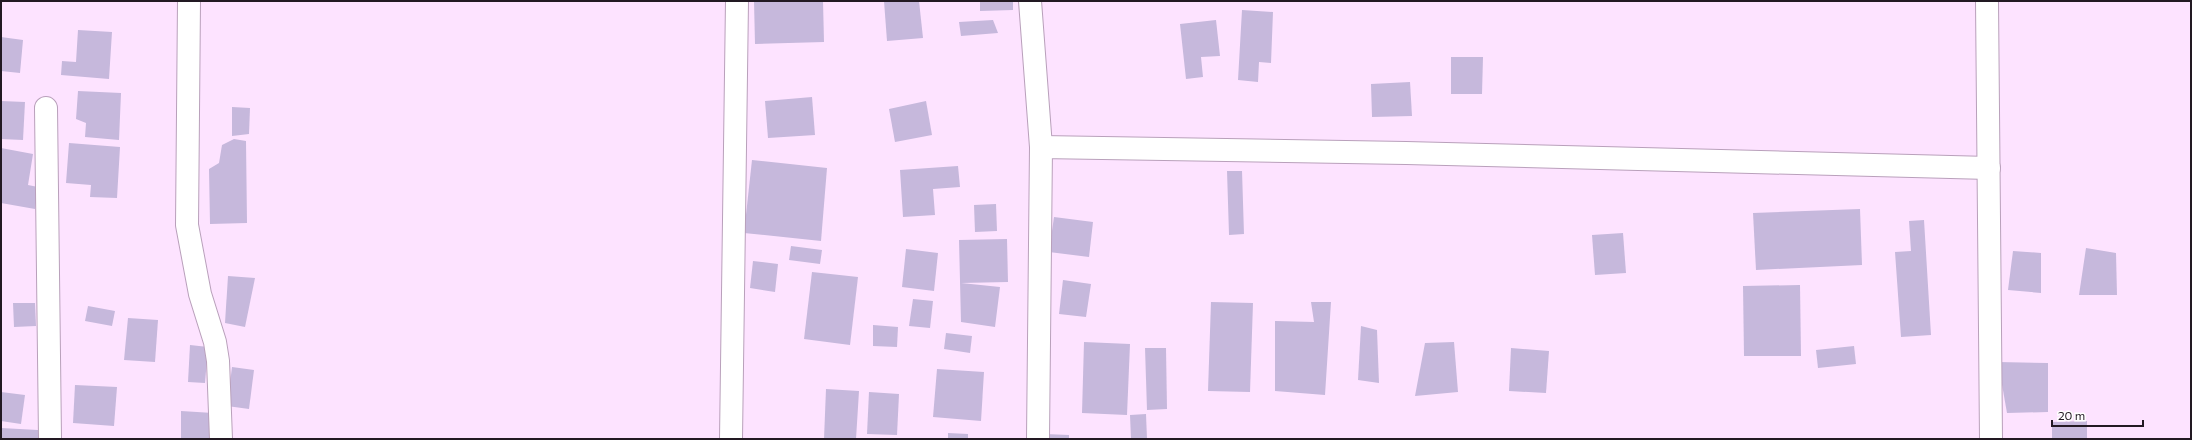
<svg xmlns="http://www.w3.org/2000/svg" width="2192" height="440" viewBox="0 0 2192 440" font-family="Commissioner,sans-serif">
<style>
.building{fill:#c6b8dc}
.lines{fill:none;stroke-linecap:round;stroke-linejoin:round}
.minor-casing{stroke:#b9a0bb;stroke-width:24}
.minor{stroke:#fff;stroke-width:22}
</style>
<rect width="100%" height="100%" fill="#fde3ff"/>
<g class="building">
<path d="M 754,1 L 823,1 L 824,42 L 755,44 Z"/>
<path d="M 884,1 L 919,1 L 923,38 L 887,41 Z"/>
<path d="M 980,1 L 1013,1 L 1013,10 L 980,11 Z"/>
<path d="M 1242,10 L 1273,12 L 1271,63 L 1259,62 L 1258,82 L 1238,80 Z"/>
<path d="M 993,20 L 998,33 L 961,36 L 959,22 Z"/>
<path d="M 1216,20 L 1220,56 L 1201,57 L 1203,77 L 1186,79 L 1180,24 Z"/>
<path d="M 78,30 L 112,32 L 109,79 L 61,75 L 62,61 L 76,62 Z"/>
<path d="M 1,37 L 23,40 L 20,73 L 1,71 Z"/>
<path d="M 1451,57 L 1483,57 L 1482,94 L 1451,94 Z"/>
<path d="M 1410,82 L 1412,116 L 1372,117 L 1371,84 Z"/>
<path d="M 78,91 L 121,93 L 119,140 L 85,137 L 86,123 L 76,119 Z"/>
<path d="M 812,97 L 815,135 L 768,138 L 765,101 Z"/>
<path d="M 1,101 L 25,102 L 23,140 L 1,139 Z"/>
<path d="M 926,101 L 932,135 L 895,142 L 889,109 Z"/>
<path d="M 232,107 L 250,108 L 249,134 L 232,136 Z"/>
<path d="M 234,139 L 246,141 L 247,223 L 210,224 L 209,169 L 219,163 L 222,145 Z"/>
<path d="M 69,143 L 120,147 L 117,198 L 90,197 L 91,185 L 66,183 Z"/>
<path d="M 1,148 L 33,154 L 28,185 L 38,187 L 35,209 L 1,203 Z"/>
<path d="M 752,160 L 827,168 L 821,241 L 744,233 Z"/>
<path d="M 958,166 L 960,187 L 933,189 L 935,215 L 903,217 L 900,170 Z"/>
<path d="M 1227,171 L 1242,171 L 1244,234 L 1229,235 Z"/>
<path d="M 996,204 L 997,231 L 975,232 L 974,205 Z"/>
<path d="M 1860,209 L 1862,265 L 1756,270 L 1753,213 Z"/>
<path d="M 1054,217 L 1093,222 L 1089,257 L 1049,252 Z"/>
<path d="M 1924,220 L 1931,335 L 1901,337 L 1895,252 L 1911,251 L 1909,221 Z"/>
<path d="M 1623,233 L 1626,273 L 1595,275 L 1592,235 Z"/>
<path d="M 1007,239 L 1008,282 L 961,283 L 1000,287 L 995,327 L 961,322 L 959,240 Z"/>
<path d="M 791,246 L 822,250 L 820,264 L 789,260 Z"/>
<path d="M 2086,248 L 2116,253 L 2117,295 L 2079,295 Z"/>
<path d="M 906,249 L 938,253 L 934,291 L 902,287 Z"/>
<path d="M 2013,251 L 2041,253 L 2041,293 L 2008,290 Z"/>
<path d="M 753,261 L 778,264 L 775,292 L 750,288 Z"/>
<path d="M 812,272 L 858,277 L 850,345 L 804,339 Z"/>
<path d="M 228,276 L 255,278 L 245,327 L 225,323 Z"/>
<path d="M 1063,280 L 1091,284 L 1086,317 L 1059,314 Z"/>
<path d="M 1800,285 L 1801,356 L 1744,356 L 1743,286 Z"/>
<path d="M 913,299 L 933,301 L 930,328 L 909,326 Z"/>
<path d="M 1211,302 L 1253,303 L 1250,392 L 1208,391 Z"/>
<path d="M 1311,302 L 1331,302 L 1325,395 L 1275,391 L 1275,321 L 1314,322 Z"/>
<path d="M 13,303 L 35,303 L 36,326 L 14,327 Z"/>
<path d="M 88,306 L 115,311 L 112,326 L 85,321 Z"/>
<path d="M 128,318 L 158,320 L 155,362 L 124,360 Z"/>
<path d="M 873,325 L 898,327 L 897,347 L 873,346 Z"/>
<path d="M 1361,326 L 1377,330 L 1379,383 L 1358,380 Z"/>
<path d="M 946,333 L 972,336 L 970,353 L 944,349 Z"/>
<path d="M 1084,342 L 1130,344 L 1127,415 L 1082,413 Z"/>
<path d="M 1454,342 L 1458,392 L 1415,396 L 1425,343 Z"/>
<path d="M 190,345 L 208,347 L 205,383 L 188,382 Z"/>
<path d="M 1854,346 L 1856,364 L 1818,368 L 1816,350 Z"/>
<path d="M 1145,348 L 1166,348 L 1167,409 L 1147,410 Z"/>
<path d="M 1511,348 L 1549,351 L 1546,393 L 1509,391 Z"/>
<path d="M 1998,362 L 2048,363 L 2048,412 L 2007,413 Z"/>
<path d="M 232,367 L 254,370 L 249,409 L 227,406 Z"/>
<path d="M 937,369 L 984,372 L 981,421 L 933,417 Z"/>
<path d="M 75,385 L 117,387 L 114,426 L 73,423 Z"/>
<path d="M 826,389 L 859,391 L 856,439 L 824,439 Z"/>
<path d="M 1,392 L 25,395 L 21,424 L 1,421 Z"/>
<path d="M 869,392 L 899,394 L 897,435 L 867,434 Z"/>
<path d="M 181,411 L 213,413 L 212,439 L 181,439 Z"/>
<path d="M 1146,414 L 1147,439 L 1131,439 L 1130,415 Z"/>
<path d="M 2087,421 L 2087,439 L 2052,439 L 2052,422 Z"/>
<path d="M 1,428 L 38,430 L 38,439 L 1,439 Z"/>
<path d="M 948,433 L 968,434 L 968,439 L 948,439 Z"/>
<path d="M 1045,434 L 1069,435 L 1069,439 L 1045,439 Z"/>
</g>
<g class="lines">
<g class="minor-casing">
<g id="minor">
<path d="M 189,1 L 187,225 L 200,294 L 215,342 L 218,361 L 221,439"/>
<path d="M 1030,1 L 1041,147"/>
<path d="M 1987,1 L 1991,439"/>
<path d="M 46,108 L 50,439"/>
<path d="M 731,439 L 737,1"/>
<path d="M 1038,439 L 1041,147 L 1406,153 L 1989,168"/>
</g>
</g>
<use href="#minor" class="minor"/>
</g>
<rect width="2192" height="440" fill="none" stroke="#221923" stroke-width="4"/>
<path d="M2052 420v6h91v-6" fill="none" stroke="#221923" stroke-width="2"/>
<text x="2058" y="420" font-size="12" fill="#221923" stroke="#ffffff" stroke-width="3" paint-order="stroke">20 m</text>
</svg>
